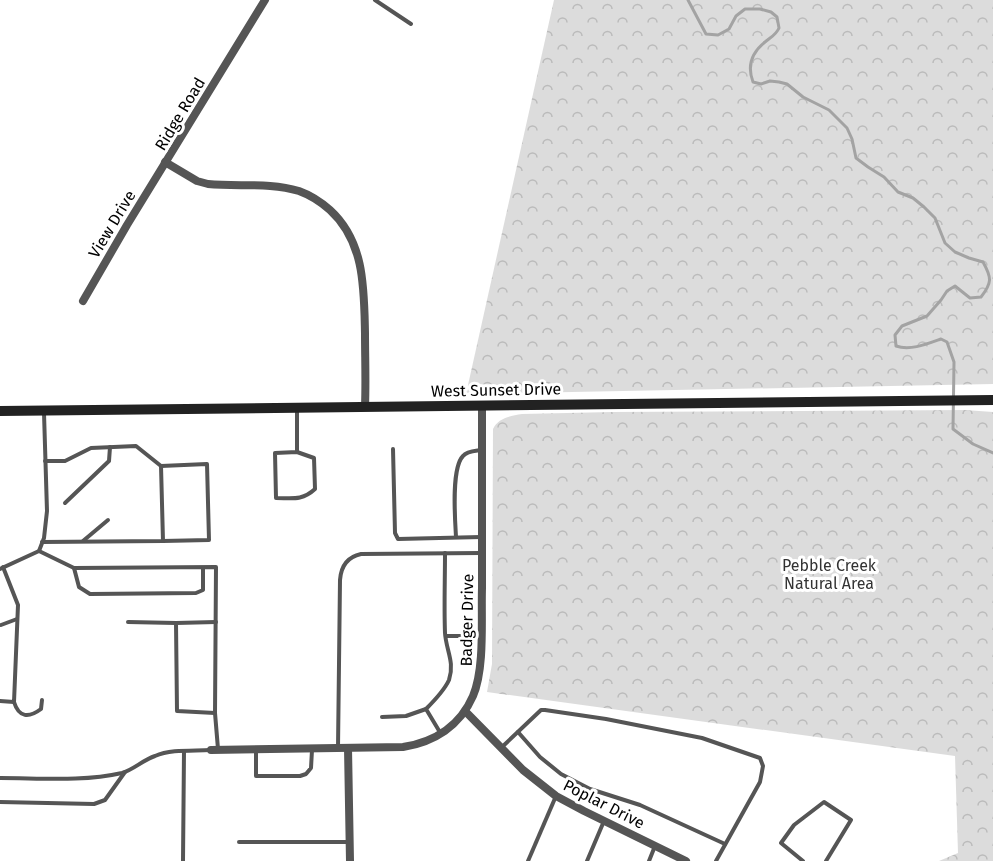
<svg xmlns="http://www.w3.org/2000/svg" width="993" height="861" viewBox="0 0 993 861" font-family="'Fira Sans',sans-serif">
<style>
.park{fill:url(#park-crowns)}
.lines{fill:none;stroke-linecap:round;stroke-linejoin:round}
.stream{stroke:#a3a3a3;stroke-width:3}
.service{stroke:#555;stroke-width:4}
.minor{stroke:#555;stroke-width:8}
.secondary{stroke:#222;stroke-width:10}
.labels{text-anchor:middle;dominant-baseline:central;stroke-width:6;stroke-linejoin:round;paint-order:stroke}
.street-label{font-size:16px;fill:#000;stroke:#fff}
.park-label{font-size:16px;fill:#333;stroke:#fff}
</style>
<defs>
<pattern id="park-crowns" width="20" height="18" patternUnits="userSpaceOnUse" patternTransform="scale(1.5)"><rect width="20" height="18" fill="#dcdcdc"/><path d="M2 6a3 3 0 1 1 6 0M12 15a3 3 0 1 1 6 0" fill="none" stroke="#bbb"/></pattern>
</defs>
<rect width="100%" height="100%" fill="#fff"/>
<g class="park">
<path d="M 554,0 L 993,0 L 993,384 L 466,394 Z"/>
<path d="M 965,410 L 993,412 L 993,861 L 939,861 L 958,853 L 955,756 L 487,692 L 492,664 L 493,429 C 498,418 510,416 522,414 L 612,412 Z"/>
</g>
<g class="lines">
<path class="stream" d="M 688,0 L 706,34 L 718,35 L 729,29 L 736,16 L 745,9 L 760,9 L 771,12 L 777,17 L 779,28 C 776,35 771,37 765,42 C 751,53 747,66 753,82 L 761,84 L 770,81 L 779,82 L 787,84 L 803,97 L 829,110 L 847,128 L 852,139 L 856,158 L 868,167 L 884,177 L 898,192 L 913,198 L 924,207 L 935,218 L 945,243 L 955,252 L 969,258 L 983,262 C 992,278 992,283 981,297 L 970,298 L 955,286 L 947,291 L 941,300 L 927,316 L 902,326 L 895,335 L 896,346 C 910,351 927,344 941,339 L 947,342 L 954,362 L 953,429 L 973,444 L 993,453"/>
<g class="service">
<path d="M 375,0 L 411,24"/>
<path d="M 393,449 L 395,533 L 398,539 L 481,537"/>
<path d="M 297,452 L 275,453 L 276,498 C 292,498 302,501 315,489 L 314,458 L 297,452 L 297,411"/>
<path d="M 161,466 L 207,464 L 209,540 L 163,541"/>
<path d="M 65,503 L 109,461 L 110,447"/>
<path d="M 456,537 C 455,519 451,468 463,456 C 467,451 475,451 481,450"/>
<path d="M 83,541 L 108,520"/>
<path d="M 42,542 L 163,541 L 161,466 L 136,446 L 91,448 L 65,461 L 45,461"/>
<path d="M 39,551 L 74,568 L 216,567 L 215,713 L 218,749"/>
<path d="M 74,568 L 79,587 L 90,594 L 196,593 L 203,590 L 203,568"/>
<path d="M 0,569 L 39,551 L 44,538 L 47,511 L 44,413"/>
<path d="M 128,622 L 176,623"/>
<path d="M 1,625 L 17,619"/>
<path d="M 446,636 L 480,636"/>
<path d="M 0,701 L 14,702 L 18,605 L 3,567"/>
<path d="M 14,702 C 19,718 29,718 41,709 L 42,700"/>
<path d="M 215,713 L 177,711 L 176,623 L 216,622"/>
<path d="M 382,717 L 406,716 L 426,709"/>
<path d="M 518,732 L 540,757 L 561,774 L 590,789 L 640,805 L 725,844"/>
<path d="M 441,734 L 426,709 C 434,701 444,691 449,680 C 455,662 446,650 445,633 C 444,607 445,580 445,553"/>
<path d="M 502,747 L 541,710 L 545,710 L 606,719 L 702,738 L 760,758 L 763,766 L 760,782 L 716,861"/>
<path d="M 338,748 L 340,580 C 341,566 347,557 361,554 L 481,553"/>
<path d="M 256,749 L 256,776 L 300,776 L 306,774 L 311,768 L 312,750"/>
<path d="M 0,778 C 40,778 82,782 122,773 C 133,770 143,760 155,756 C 171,749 192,751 210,750"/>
<path d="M 0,802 L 94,804 L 105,800 L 125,772"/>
<path d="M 239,842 L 349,842"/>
<path d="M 183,861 L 184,751"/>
<path d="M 528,861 L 556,796"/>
<path d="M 587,861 L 604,821"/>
<path d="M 649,861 L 655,846"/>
<path d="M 803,861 L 781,843 L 794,825 L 824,802 L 851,820 L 826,861"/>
</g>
<g class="minor">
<path d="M 165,162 L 197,181 L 208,184 C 238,187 269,182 299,191 C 310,195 321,202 330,210 C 365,242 364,289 365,333 C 365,357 366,382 365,406"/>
<path d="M 83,301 L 127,225 L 265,0"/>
<path d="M 465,711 L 523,770 L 556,796 L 584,811 L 686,861"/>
<path d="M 348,748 L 350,861"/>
<path d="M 211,750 L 403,747 C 434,742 460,726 473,696 C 485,668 481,619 482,588 C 482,527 482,466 482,405"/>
</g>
<path class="secondary" d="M 0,411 L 993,400"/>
</g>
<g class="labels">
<g class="street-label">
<text transform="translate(180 114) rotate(-59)">Ridge Road</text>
<text transform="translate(112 224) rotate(-59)">View Drive</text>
<text transform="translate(496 390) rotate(-1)">West Sunset Drive</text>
<text transform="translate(467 620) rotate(-89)">Badger Drive</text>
<text transform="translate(604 804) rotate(27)">Poplar Drive</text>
</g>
<g class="park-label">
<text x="829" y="565">Pebble Creek<tspan x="829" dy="18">Natural Area</tspan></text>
</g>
</g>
</svg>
